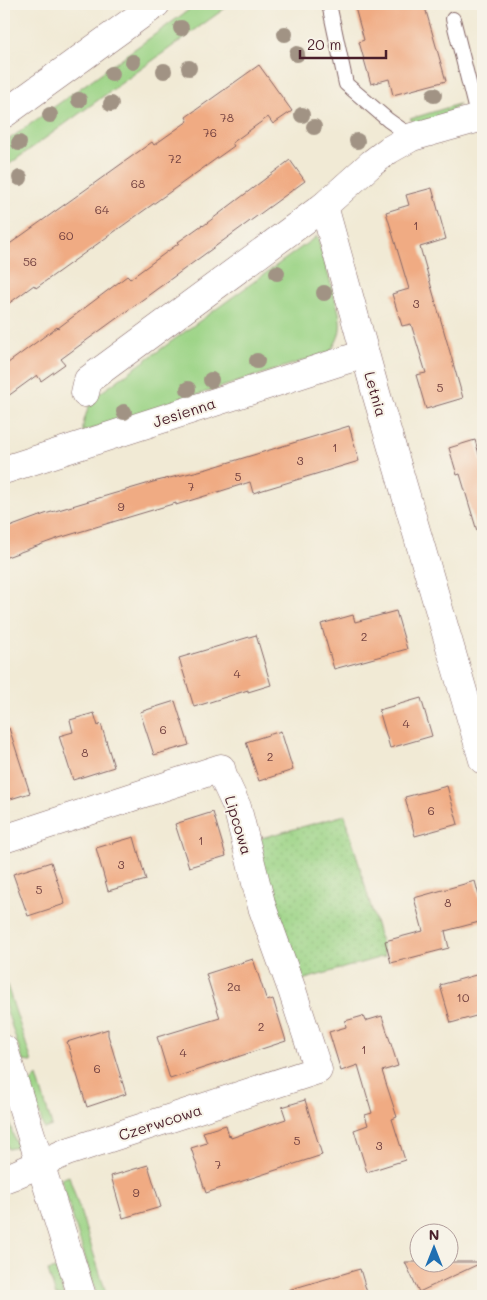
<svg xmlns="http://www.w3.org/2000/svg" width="487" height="1300" viewBox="0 0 487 1300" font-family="Mali,sans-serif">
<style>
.green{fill:#9dd487;stroke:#747a59}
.park{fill:url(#park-dots);stroke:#747a59}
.building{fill:#f0ab83}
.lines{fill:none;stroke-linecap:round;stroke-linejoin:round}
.service-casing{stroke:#846666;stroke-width:16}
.minor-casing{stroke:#846666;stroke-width:29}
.tertiary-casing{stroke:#846666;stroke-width:29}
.service{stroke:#fff;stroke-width:14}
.minor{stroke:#fff;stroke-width:28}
.tertiary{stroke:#fff;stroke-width:28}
.tree{fill:#a19384}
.labels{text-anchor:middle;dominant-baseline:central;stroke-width:4;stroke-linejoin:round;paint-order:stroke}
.number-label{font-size:12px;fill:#744241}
.street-label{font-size:15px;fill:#4a1f2b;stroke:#f7f3e8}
</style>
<defs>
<pattern id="park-dots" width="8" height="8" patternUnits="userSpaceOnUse" patternTransform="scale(1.25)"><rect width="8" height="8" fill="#9dd487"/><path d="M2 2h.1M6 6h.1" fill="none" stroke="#89b675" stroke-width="1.8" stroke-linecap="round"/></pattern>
</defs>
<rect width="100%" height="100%" fill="#f7f3e8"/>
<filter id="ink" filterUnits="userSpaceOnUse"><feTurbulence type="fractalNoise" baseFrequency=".02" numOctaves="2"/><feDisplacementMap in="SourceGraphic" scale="10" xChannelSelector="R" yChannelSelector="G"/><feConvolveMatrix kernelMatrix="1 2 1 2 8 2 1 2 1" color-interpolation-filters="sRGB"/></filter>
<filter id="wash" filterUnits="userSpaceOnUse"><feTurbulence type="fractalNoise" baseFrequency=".0096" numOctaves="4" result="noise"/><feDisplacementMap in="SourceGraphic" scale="20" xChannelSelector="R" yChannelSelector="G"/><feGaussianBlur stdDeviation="1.12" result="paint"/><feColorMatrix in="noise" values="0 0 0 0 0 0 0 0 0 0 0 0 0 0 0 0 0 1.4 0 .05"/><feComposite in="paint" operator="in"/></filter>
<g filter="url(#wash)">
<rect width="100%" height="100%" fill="#f1ead5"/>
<g class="green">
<path d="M 197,4 L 231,4 L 4,168 L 4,143 Z"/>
<path d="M 459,104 C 448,116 431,119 416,124 L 410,119 Z"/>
<path d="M 317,236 L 339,312 C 342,330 340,337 330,352 L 83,432 C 82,421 88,410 92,399 Z"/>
<path d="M 4,976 L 32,1062 L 23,1061 L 4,1002 Z"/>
<path d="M 37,1076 L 52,1126 L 44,1129 L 30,1083 Z"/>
<path d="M 4,1106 L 17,1147 L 8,1149 L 4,1135 Z"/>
<path d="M 69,1176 L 107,1296 L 97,1296 L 61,1179 Z"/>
<path d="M 56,1269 L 64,1296 L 56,1296 L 48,1271 Z"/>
</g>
<path class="park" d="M 345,815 L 385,956 L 295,982 L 254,840 Z"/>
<g id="blocks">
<g class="building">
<path d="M 354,4 L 424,4 L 446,81 L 393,95 L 389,79 L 371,84 L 359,42 L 364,40 Z"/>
<path d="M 259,65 L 292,111 L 273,124 L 268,117 L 232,143 L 234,146 L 54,275 L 36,288 L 34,285 L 4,307 L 4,248 L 152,142 L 154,145 L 188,121 L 186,117 Z"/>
<path d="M 290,160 L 305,181 L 61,359 L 65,364 L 41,381 L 37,375 L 4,399 L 4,366 L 57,327 L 58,328 L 127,276 L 130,279 L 179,243 L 178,242 L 202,225 L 203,226 Z"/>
<path d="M 432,188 L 446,239 L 420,247 L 463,398 L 426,409 L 416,375 L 426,373 L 411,324 L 402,326 L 392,294 L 409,289 L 386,212 L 409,205 L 406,195 Z"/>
<path d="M 349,426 L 359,461 L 253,493 L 250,482 L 176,505 L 176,503 L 59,538 L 4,558 L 4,529 L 45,514 L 153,482 L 207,469 Z"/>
<path d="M 475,440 L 483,468 L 483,530 L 477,531 L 460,474 L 457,475 L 449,448 Z"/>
<path d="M 396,611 L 407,649 L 334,669 L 321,624 L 353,615 L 355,622 Z"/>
<path d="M 256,635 L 271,685 L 248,692 L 248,690 L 194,707 L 179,658 Z"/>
<path d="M 421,698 L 432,736 L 390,748 L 379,710 Z"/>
<path d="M 175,701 L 189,745 L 154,755 L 140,712 Z"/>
<path d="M 94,713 L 98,726 L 101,724 L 114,767 L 73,780 L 59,736 L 73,732 L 70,720 Z"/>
<path d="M 9,728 L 30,793 L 4,801 L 4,729 Z"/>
<path d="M 281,731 L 293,770 L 259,781 L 246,742 Z"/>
<path d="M 447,786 L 458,824 L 415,836 L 405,797 Z"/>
<path d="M 213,812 L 226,856 L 189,867 L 175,824 Z"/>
<path d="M 134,837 L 146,880 L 108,891 L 96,848 Z"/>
<path d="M 51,862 L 65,904 L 28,916 L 13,874 Z"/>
<path d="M 475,881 L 483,911 L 483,921 L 445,931 L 449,948 L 391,963 L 385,941 L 423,931 L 414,898 Z"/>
<path d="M 253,959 L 267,1001 L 273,999 L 286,1041 L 170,1079 L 157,1037 L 220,1018 L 206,974 Z"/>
<path d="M 483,973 L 483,1014 L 451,1023 L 440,985 Z"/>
<path d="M 363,1016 L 365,1021 L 382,1016 L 398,1066 L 382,1071 L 397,1117 L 392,1119 L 405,1160 L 367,1172 L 354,1130 L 368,1125 L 365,1115 L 372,1113 L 358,1065 L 341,1071 L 329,1032 L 346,1027 L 345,1021 Z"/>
<path d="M 108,1029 L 108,1035 L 126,1094 L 87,1107 L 67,1042 Z"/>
<path d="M 305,1100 L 322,1155 L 206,1193 L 191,1148 L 207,1143 L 203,1132 L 226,1125 L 229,1136 L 230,1135 L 231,1138 L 286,1119 L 282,1107 Z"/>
<path d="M 148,1165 L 161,1207 L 123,1218 L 111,1176 Z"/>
<path d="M 405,1262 L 483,1262 L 419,1292 Z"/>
<path d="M 360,1269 L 368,1296 L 289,1296 L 288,1290 Z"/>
</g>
</g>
</g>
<g filter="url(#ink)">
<use href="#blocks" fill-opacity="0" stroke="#846666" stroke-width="1"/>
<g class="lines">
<g class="service-casing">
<g id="service">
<path d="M 329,4 L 346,84 L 388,120 L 412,137"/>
<path d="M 453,19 L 478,119"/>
</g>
</g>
<g class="minor-casing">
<g id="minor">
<path d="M 483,117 L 412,137 L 389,150 L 372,163 L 324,206 L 374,386 L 483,760"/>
<path d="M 85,393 L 88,380 L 324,206"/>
<path d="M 4,470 L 364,354"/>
<path d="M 4,839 L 221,768 L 224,779 L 237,807 L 262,907 L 292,990 L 318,1070 L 67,1152 L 12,1176 L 4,1179"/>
<path d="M 4,1049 L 82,1296"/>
</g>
</g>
<g class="tertiary-casing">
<path id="tertiary" d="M 4,114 L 156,4"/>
</g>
<use href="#service" class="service"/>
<use href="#minor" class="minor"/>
<use href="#tertiary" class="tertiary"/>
</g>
<g class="tree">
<circle cx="181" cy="28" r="8"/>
<circle cx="285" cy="34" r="8"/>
<circle cx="297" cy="54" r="8"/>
<circle cx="133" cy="62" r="8"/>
<circle cx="189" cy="68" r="8"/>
<circle cx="164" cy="71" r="8"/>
<circle cx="112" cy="74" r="8"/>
<circle cx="434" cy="95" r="8"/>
<circle cx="79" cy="100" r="8"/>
<circle cx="111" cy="104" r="8"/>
<circle cx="50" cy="115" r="8"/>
<circle cx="302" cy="115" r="8"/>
<circle cx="314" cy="127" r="8"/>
<circle cx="357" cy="141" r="8"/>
<circle cx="19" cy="143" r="8"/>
<circle cx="20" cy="178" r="8"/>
<circle cx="277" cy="273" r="8"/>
<circle cx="324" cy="293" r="8"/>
<circle cx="257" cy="361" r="8"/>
<circle cx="211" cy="380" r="8"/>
<circle cx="188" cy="389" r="8"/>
<circle cx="124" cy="412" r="8"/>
</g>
</g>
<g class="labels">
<g class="number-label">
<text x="227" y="117">78</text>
<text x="210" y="132">76</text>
<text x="175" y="158">72</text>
<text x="138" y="183">68</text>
<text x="102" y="209">64</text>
<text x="416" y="225">1</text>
<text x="66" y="235">60</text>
<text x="30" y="261">56</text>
<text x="416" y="303">3</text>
<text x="440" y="387">5</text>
<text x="335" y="447">1</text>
<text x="300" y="460">3</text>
<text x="238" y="476">5</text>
<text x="191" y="486">7</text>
<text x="121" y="506">9</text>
<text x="364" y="636">2</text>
<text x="237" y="673">4</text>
<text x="406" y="723">4</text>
<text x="163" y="729">6</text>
<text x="85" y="752">8</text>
<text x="270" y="756">2</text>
<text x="431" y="810">6</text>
<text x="201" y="840">1</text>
<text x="121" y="864">3</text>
<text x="39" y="889">5</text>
<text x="448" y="902">8</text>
<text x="234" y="986">2a</text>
<text x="463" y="997">10</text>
<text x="261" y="1026">2</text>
<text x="364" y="1049">1</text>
<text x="183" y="1052">4</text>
<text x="97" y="1068">6</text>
<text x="297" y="1140">5</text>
<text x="379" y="1145">3</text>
<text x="218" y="1164">7</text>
<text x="136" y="1192">9</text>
</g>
<g class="street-label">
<text transform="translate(376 394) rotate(74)">Letnia</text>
<text transform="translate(184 412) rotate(-18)">Jesienna</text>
<text transform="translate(239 825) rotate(73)">Lipcowa</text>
<text transform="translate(160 1122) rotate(-18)">Czerwcowa</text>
</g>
</g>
<rect width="487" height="1300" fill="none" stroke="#f7f3e8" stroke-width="20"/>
<g transform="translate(434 1248)"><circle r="24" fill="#f7f3e8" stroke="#b29e9c"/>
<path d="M0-4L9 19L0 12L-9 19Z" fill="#1f6fb2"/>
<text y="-8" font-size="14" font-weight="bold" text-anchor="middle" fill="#4a1f2b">N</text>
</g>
<path d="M300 50v8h86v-8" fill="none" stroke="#4a1f2b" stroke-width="2.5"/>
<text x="307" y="50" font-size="15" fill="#4a1f2b" stroke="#f7f3e8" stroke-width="4" paint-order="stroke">20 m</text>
</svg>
